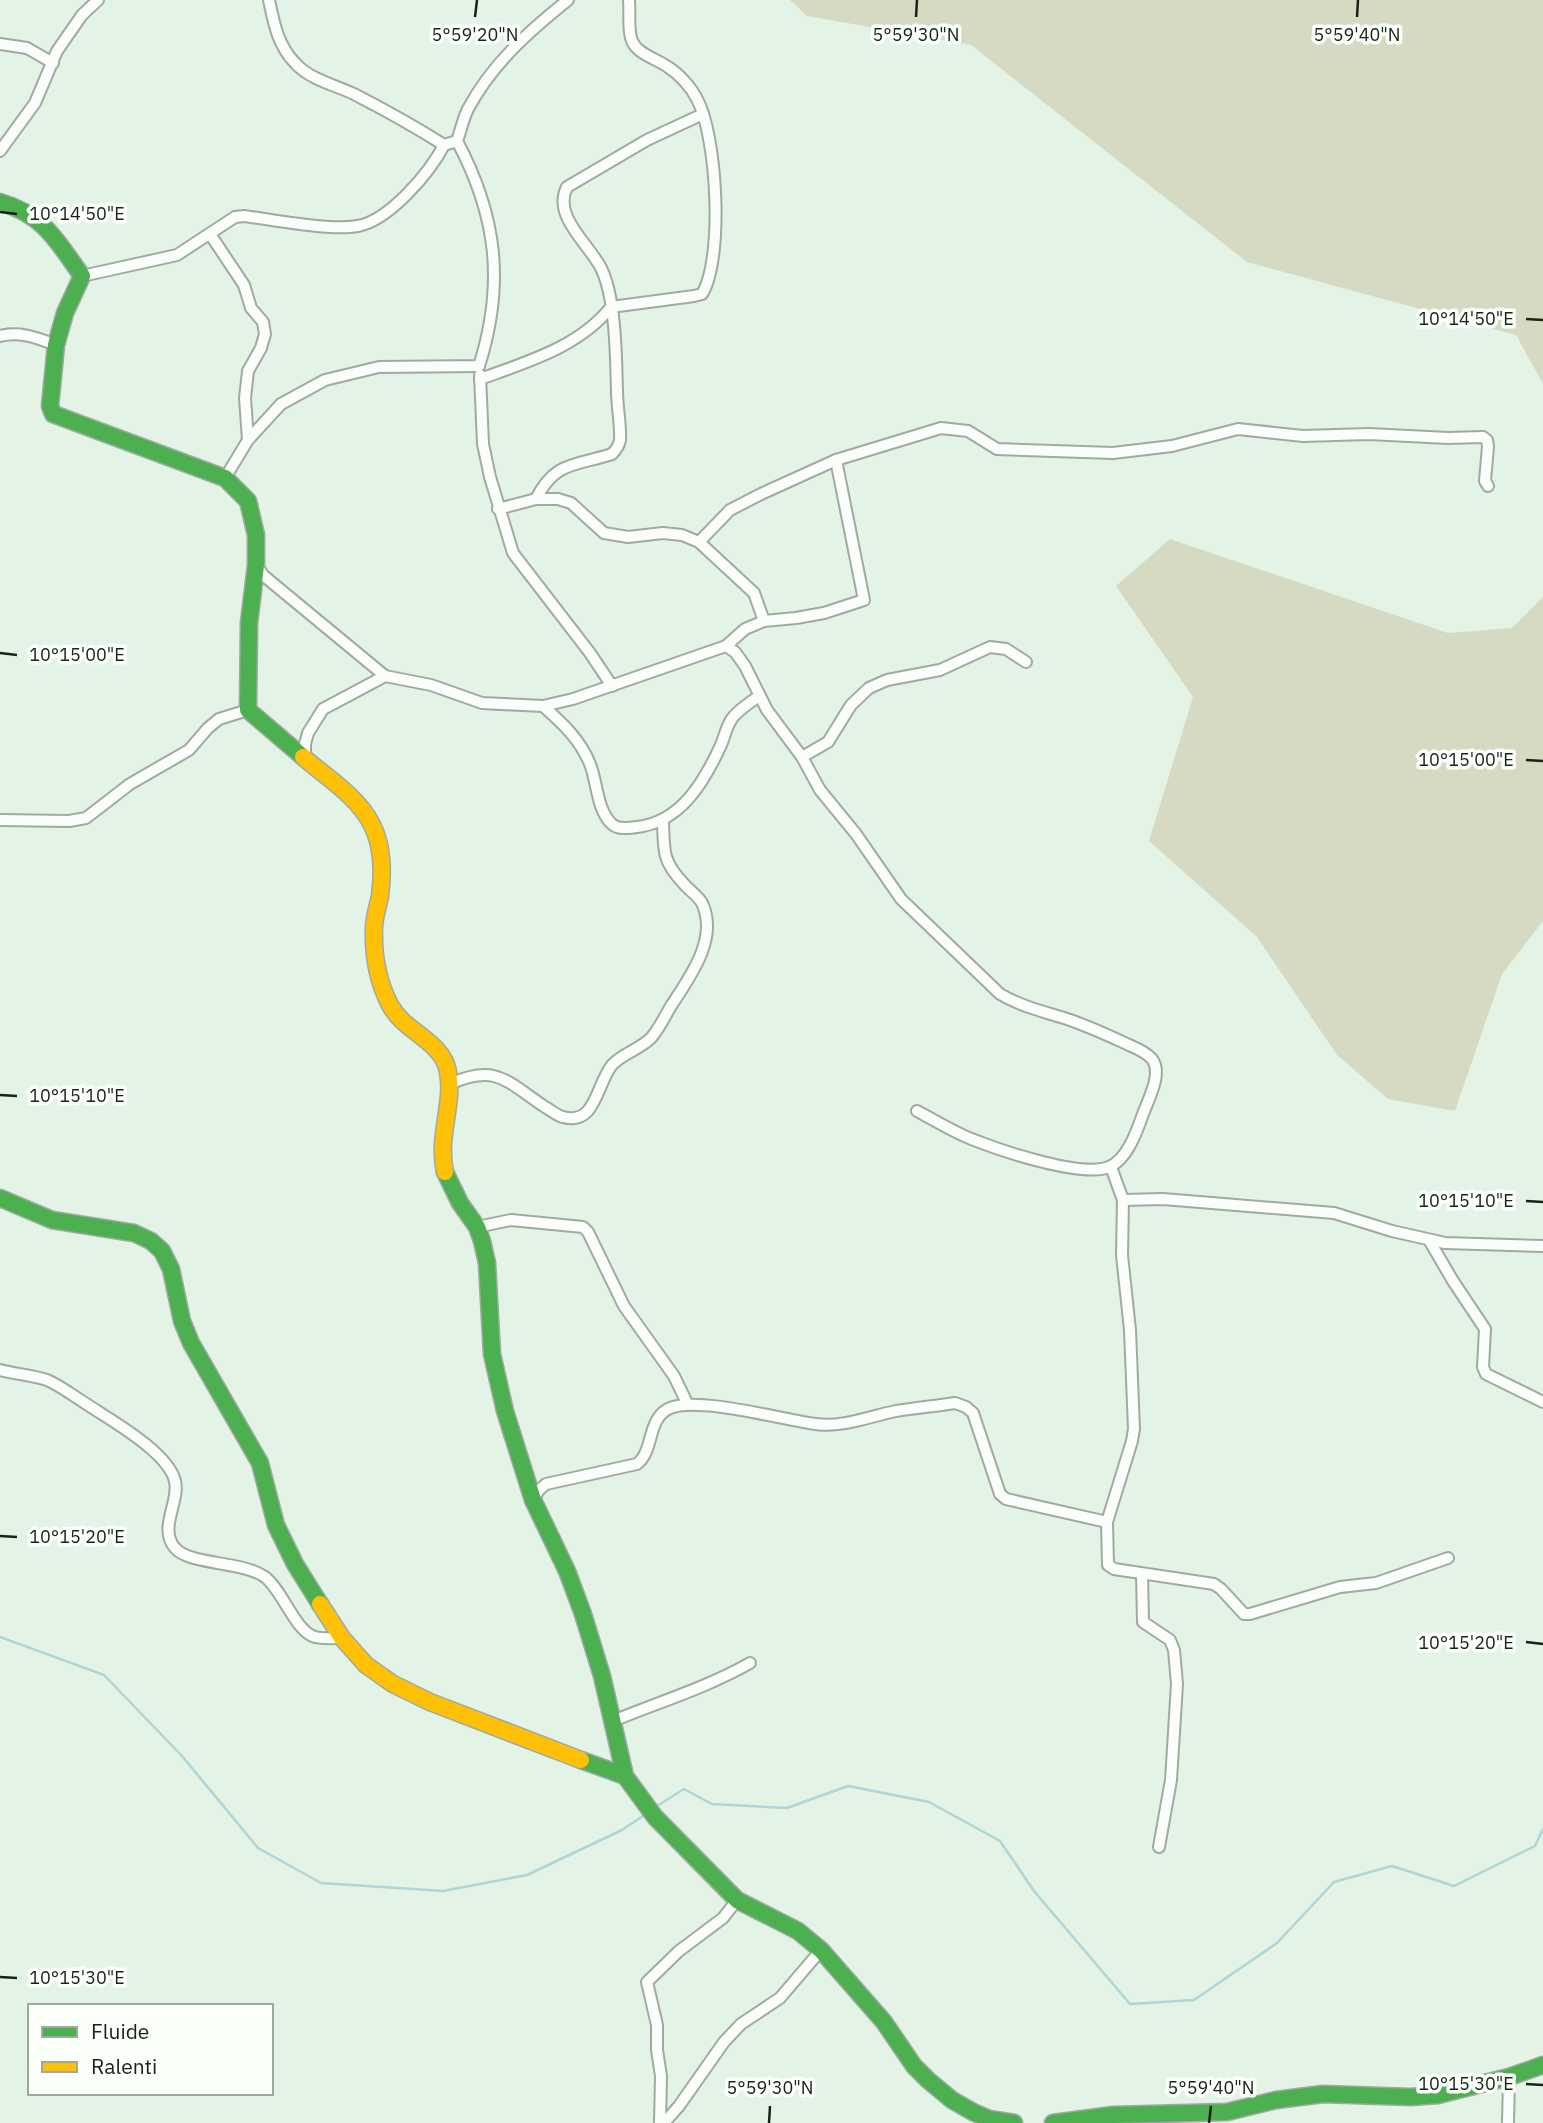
<svg xmlns="http://www.w3.org/2000/svg" width="1543" height="2123" viewBox="0 0 1543 2123" font-family="'IBM Plex Sans',sans-serif">
<style>
.green{fill:#d7dac3}
.lines{fill:none;stroke-linecap:round;stroke-linejoin:round}
.stream{stroke:#aed6d7;stroke-width:2.5}
.street-casing{stroke:#9faba1;stroke-width:14}
.fast-casing{stroke:#9faba1;stroke-width:19}
.slow-casing{stroke:#9faba1;stroke-width:19}
.street{stroke:#fbfdfb;stroke-width:10}
.fast{stroke:#4caf50;stroke-width:16}
.slow{stroke:#ffc107;stroke-width:16}
.ticks{fill:none;stroke:#18221a;stroke-width:2.5}
.ticks-label{font-size:18px;text-anchor:middle;fill:#18221a;stroke:#fafffa;stroke-width:7;stroke-linejoin:round;paint-order:stroke}
</style>
<rect width="100%" height="100%" fill="#e3f3e6"/>
<g class="green">
<path d="M 790,0 L 1543,0 L 1543,384 L 1516,335 L 1247,262 L 971,45 L 807,16 Z"/>
<path d="M 1170,539 L 1448,633 L 1512,628 L 1543,597 L 1543,921 L 1502,974 L 1455,1111 L 1388,1099 L 1337,1055 L 1257,937 L 1149,841 L 1193,697 L 1116,586 Z"/>
</g>
<g class="lines">
<g class="stream">
<path d="M 0,1637 L 104,1675 L 182,1756 L 258,1848 L 321,1883 L 443,1891 L 527,1875 L 622,1830 L 646,1814"/>
<path d="M 654,1808 L 684,1789 L 712,1804 L 787,1808 L 848,1786 L 929,1802 L 1000,1841 L 1034,1891 L 1130,2004 L 1194,2000 L 1277,1943 L 1334,1882 L 1392,1866 L 1454,1886 L 1535,1846 L 1543,1829"/>
</g>
<g class="street-casing">
<g id="street">
<path d="M 269,0 C 274,24 278,46 296,64 C 311,80 335,85 354,94 C 385,110 414,126 444,145"/>
<path d="M 0,44 L 27,48 L 53,63"/>
<path d="M 0,151 L 35,103 L 57,51 L 82,15 L 98,0"/>
<path d="M 210,234 L 244,285 L 251,308 L 263,322 L 265,334 L 261,348 L 248,371 L 245,398 L 248,440"/>
<path d="M 82,276 L 177,255 L 235,217 L 244,216 C 275,220 330,231 358,226 C 390,220 430,172 444,145 L 457,141"/>
<path d="M 0,336 C 20,331 37,338 56,345"/>
<path d="M 480,375 L 483,444 L 490,477 L 513,553 L 590,653 L 612,686"/>
<path d="M 480,379 C 527,362 579,347 611,307 L 694,296 L 702,294 C 724,258 717,136 697,99 C 691,87 679,74 668,67 C 656,58 635,54 631,38 C 628,26 630,12 629,0"/>
<path d="M 225,478 L 248,440 L 281,404 L 325,380 L 379,367 L 479,366 C 505,284 497,216 457,141 C 461,130 463,119 468,109 C 492,64 529,31 568,0"/>
<path d="M 536,499 C 555,461 575,466 612,454 C 616,450 619,446 620,440 C 621,425 617,407 617,391 C 616,358 616,298 601,268 C 589,244 552,216 567,187 L 647,140 L 703,114"/>
<path d="M 498,509 L 536,499 L 558,499 L 571,503 L 604,533 L 628,537 L 663,533 L 682,535 L 699,542 L 754,593 L 764,621"/>
<path d="M 699,542 L 730,510 L 761,494 L 836,460 L 941,428 L 968,431 L 997,449 L 1113,453 L 1172,446 L 1238,429 L 1303,436 L 1369,434 L 1448,438 L 1483,437 L 1487,440 L 1488,446 L 1485,481 L 1488,486"/>
<path d="M 256,565 L 264,576 L 385,676"/>
<path d="M 726,646 L 745,629 L 764,621 L 796,618 L 824,613 L 864,600 L 836,460"/>
<path d="M 543,706 C 562,723 580,739 590,764 C 597,781 597,811 612,824 C 618,830 629,828 637,827 C 681,822 704,782 721,745 C 725,736 727,723 734,716 C 741,708 751,702 759,696"/>
<path d="M 802,757 L 828,742 L 851,705 L 869,688 L 887,680 L 940,670 L 990,647 L 1006,649 L 1026,662"/>
<path d="M 305,758 L 305,744 L 308,733 L 323,709 L 385,676 L 431,685 L 482,703 L 543,706 L 573,699 L 726,646 L 735,652 L 745,666 L 767,710 L 802,757 L 820,790 L 856,834 L 901,899 L 1000,994 C 1022,1007 1046,1012 1070,1020 C 1090,1027 1110,1036 1129,1045 C 1136,1048 1146,1052 1152,1059 C 1163,1073 1148,1100 1143,1114 C 1137,1131 1127,1160 1109,1167 C 1082,1178 1002,1151 974,1140 C 955,1133 936,1121 917,1111"/>
<path d="M 0,820 L 69,821 L 86,818 L 130,784 L 189,750 L 208,728 L 219,719 L 248,710"/>
<path d="M 450,1084 C 497,1063 507,1082 545,1107 C 551,1110 557,1116 563,1117 C 596,1126 596,1085 612,1065 C 622,1054 640,1049 651,1038 C 659,1029 665,1016 671,1006 C 689,978 719,939 702,903 C 698,896 689,890 684,884 C 662,861 664,851 663,821"/>
<path d="M 1111,1167 L 1123,1200 L 1122,1255 L 1130,1330 L 1134,1429 L 1132,1441 L 1107,1522 L 1108,1565 L 1114,1569 L 1214,1584 L 1221,1589 L 1244,1614 L 1250,1614 L 1340,1587 L 1376,1583 L 1448,1558"/>
<path d="M 1123,1200 L 1163,1199 L 1334,1213 L 1392,1231 L 1445,1243 L 1543,1246"/>
<path d="M 477,1227 L 511,1220 L 583,1227 L 588,1232 L 624,1306 L 674,1376 L 687,1403"/>
<path d="M 1429,1240 L 1453,1281 L 1485,1329 L 1483,1367 L 1486,1374 L 1543,1402"/>
<path d="M 0,1370 C 15,1374 32,1375 47,1380 C 61,1386 75,1397 88,1405 C 112,1421 168,1452 175,1481 C 180,1502 158,1528 175,1548 C 189,1565 243,1561 265,1577 C 283,1591 295,1631 315,1637 C 323,1639 334,1638 342,1638"/>
<path d="M 533,1500 L 539,1490 L 546,1484 L 637,1464 C 654,1451 647,1420 668,1409 C 695,1395 783,1420 816,1424 C 842,1428 871,1416 896,1411 C 915,1408 935,1406 955,1403 L 966,1407 L 973,1413 L 1000,1494 L 1006,1499 L 1107,1522"/>
<path d="M 1142,1574 L 1143,1622 L 1170,1640 L 1174,1650 L 1177,1684 L 1171,1780 L 1159,1847"/>
<path d="M 613,1721 C 659,1702 708,1687 750,1663"/>
<path d="M 660,2123 L 661,2076 L 657,2050 L 657,2025 L 647,1982 L 679,1951 L 723,1918 L 737,1900"/>
<path d="M 664,2123 L 679,2106 L 724,2042 L 741,2024 L 780,1998 L 821,1950"/>
<path d="M 1508,2123 L 1509,2077"/>
</g>
</g>
<g class="fast-casing">
<g id="fast">
<path d="M 0,202 C 44,215 57,241 82,276 L 65,313 L 56,345 L 50,406 L 53,414 L 225,478 L 248,501 L 256,535 L 256,565 L 249,623 L 248,710 L 303,757"/>
<path d="M 445,1172 L 460,1203 L 477,1227 L 482,1241 L 487,1263 L 492,1354 L 505,1411 L 533,1500 L 567,1571 L 583,1614 L 602,1676 L 625,1776"/>
<path d="M 0,1198 L 52,1220 L 134,1233 L 151,1241 L 162,1251 L 171,1269 L 182,1321 L 191,1343 L 260,1463 L 276,1525 L 295,1564 L 320,1604"/>
<path d="M 581,1760 L 625,1776 L 655,1817 L 737,1900 L 798,1931 L 821,1950 L 884,2022 L 914,2066 L 928,2080 L 952,2100 L 973,2112 L 989,2119 L 1014,2123"/>
<path d="M 1053,2123 L 1113,2115 L 1227,2112 L 1276,2100 L 1323,2094 L 1411,2097 L 1438,2095 L 1509,2077 L 1543,2065"/>
</g>
</g>
<g class="slow-casing">
<g id="slow">
<path d="M 303,757 C 325,776 357,796 371,823 C 383,845 383,873 380,896 C 378,907 374,917 374,928 C 373,954 378,982 390,1005 C 404,1032 443,1041 448,1072 C 454,1104 437,1137 445,1172"/>
<path d="M 320,1604 L 342,1638 L 366,1665 L 393,1684 L 430,1702 L 581,1760"/>
</g>
</g>
<use href="#street" class="street"/>
<use href="#fast" class="fast"/>
<use href="#slow" class="slow"/>
</g>
<path class="ticks" d="M 475,17 L 477,0M 916,17 L 917,0M 1357,17 L 1358,0M 0,212 L 17,214M 1526,319 L 1543,320M 0,653 L 17,655M 1526,760 L 1543,761M 0,1095 L 17,1096M 1526,1201 L 1543,1202M 0,1536 L 17,1537M 1526,1642 L 1543,1644M 0,1977 L 17,1978M 1526,2084 L 1543,2085M 769,2123 L 770,2106M 1209,2123 L 1211,2106"/>
<g class="ticks-label">
<text x="475" y="41">5°59'20"N</text>
<text x="916" y="41">5°59'30"N</text>
<text x="1357" y="41">5°59'40"N</text>
<text x="77" y="220">10°14'50"E</text>
<text x="1466" y="325">10°14'50"E</text>
<text x="77" y="661">10°15'00"E</text>
<text x="1466" y="766">10°15'00"E</text>
<text x="77" y="1102">10°15'10"E</text>
<text x="1466" y="1207">10°15'10"E</text>
<text x="77" y="1543">10°15'20"E</text>
<text x="1466" y="1649">10°15'20"E</text>
<text x="77" y="1984">10°15'30"E</text>
<text x="1466" y="2090">10°15'30"E</text>
<text x="770" y="2094">5°59'30"N</text>
<text x="1211" y="2094">5°59'40"N</text>
</g>
<rect x="28" y="2004" width="245" height="91" fill="#fafffa" stroke="#a0a7a0" stroke-width="2"/>
<rect x="42" y="2027" width="35" height="10" fill="#4caf50" stroke="#a0a7a0" stroke-width="2"/>
<text x="91" y="2039" font-size="21" fill="#18221a">Fluide</text>
<rect x="42" y="2062" width="35" height="10" fill="#ffc107" stroke="#a0a7a0" stroke-width="2"/>
<text x="91" y="2074" font-size="21" fill="#18221a">Ralenti</text>
</svg>
